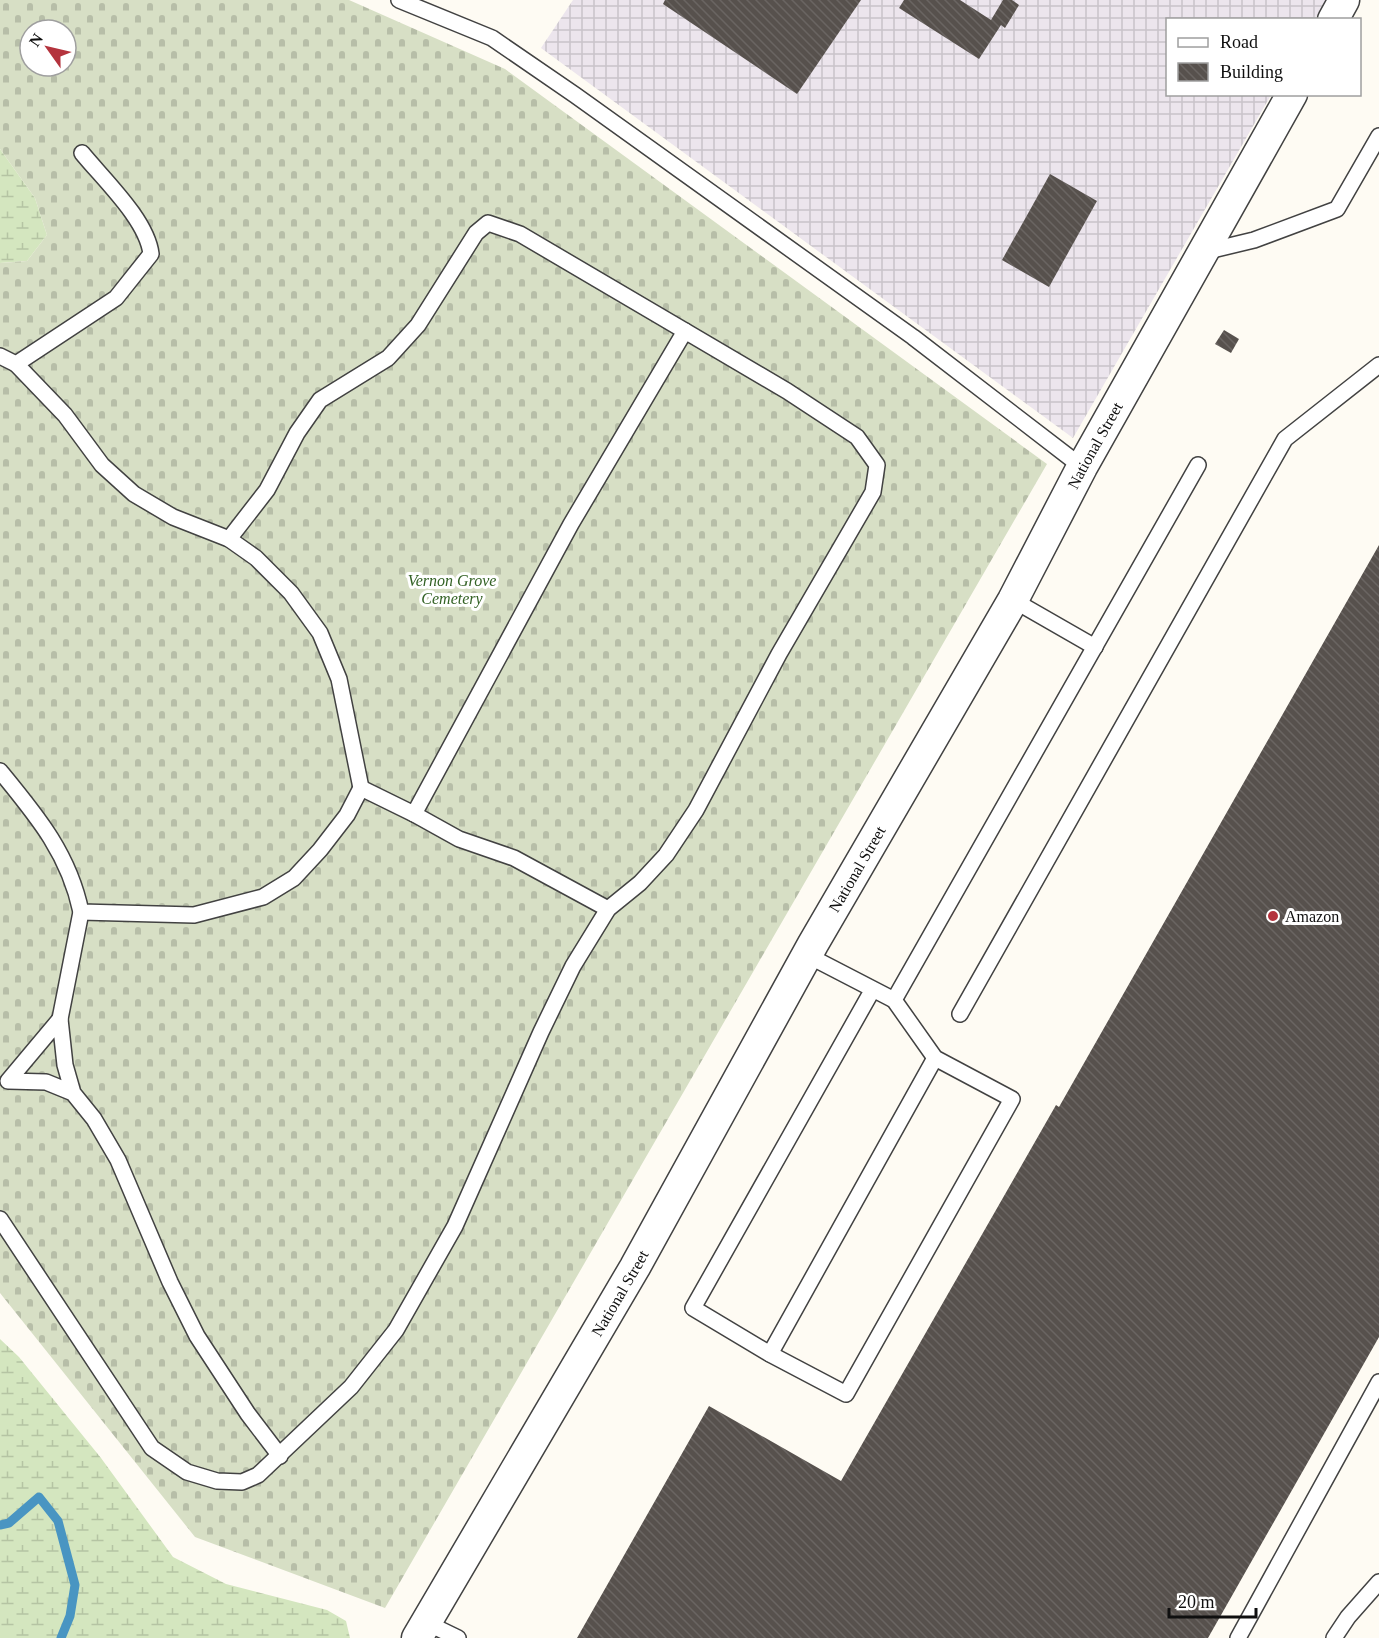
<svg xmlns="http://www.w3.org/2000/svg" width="1379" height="1638" viewBox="0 0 1379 1638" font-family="'Times New Roman',serif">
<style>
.industrial{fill:url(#industrial-grid)}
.wetland{fill:url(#wetland-marsh)}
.cemetery{fill:url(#cemetery-stones);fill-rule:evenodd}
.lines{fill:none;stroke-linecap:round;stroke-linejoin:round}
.stream{stroke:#4995c2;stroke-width:9}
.building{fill:url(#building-back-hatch)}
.service-casing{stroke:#424242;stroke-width:18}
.minor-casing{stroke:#424242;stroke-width:33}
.service{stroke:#fff;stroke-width:15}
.minor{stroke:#fff;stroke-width:30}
.poi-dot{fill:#b4333d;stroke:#fff;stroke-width:2}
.labels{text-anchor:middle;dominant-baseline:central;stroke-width:6;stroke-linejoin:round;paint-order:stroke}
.street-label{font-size:16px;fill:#0f0f0f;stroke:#fff}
.park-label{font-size:16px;font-style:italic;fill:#336225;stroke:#fff}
.poi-label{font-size:16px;fill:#0f0f0f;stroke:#fff;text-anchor:start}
</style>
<defs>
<pattern id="industrial-grid" width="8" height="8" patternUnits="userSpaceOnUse" patternTransform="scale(1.5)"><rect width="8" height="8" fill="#ece5ed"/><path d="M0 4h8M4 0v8" fill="none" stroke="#c9c3ca"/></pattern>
<pattern id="wetland-marsh" width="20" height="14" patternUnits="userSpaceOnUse" patternTransform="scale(1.5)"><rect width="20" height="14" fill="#d4e6bf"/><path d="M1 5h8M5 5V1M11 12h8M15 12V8" fill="none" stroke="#b5c4a3"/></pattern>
<pattern id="cemetery-stones" width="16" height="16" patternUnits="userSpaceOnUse" patternTransform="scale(1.5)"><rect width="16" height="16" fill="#d7dfc5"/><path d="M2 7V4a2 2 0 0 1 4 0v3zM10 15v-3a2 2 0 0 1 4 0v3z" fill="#b7bea8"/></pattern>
<pattern id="building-back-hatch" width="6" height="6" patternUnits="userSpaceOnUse" patternTransform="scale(1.5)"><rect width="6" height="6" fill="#57514d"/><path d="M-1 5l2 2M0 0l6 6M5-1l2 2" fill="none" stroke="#6a6562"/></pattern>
</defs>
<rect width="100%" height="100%" fill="#fefbf3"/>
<path class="industrial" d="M 573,0 L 1326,0 L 1315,19 L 1168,20 L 1168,94 L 1271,95 L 1073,438 L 541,48 Z"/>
<g class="wetland">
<path d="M 0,149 L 35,198 L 47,235 L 27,261 L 0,263 Z"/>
<path d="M 0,1339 L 19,1357 L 101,1458 L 173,1557 L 226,1584 L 327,1610 L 346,1621 L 350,1638 L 0,1638 Z"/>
</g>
<path class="cemetery" d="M 0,0 L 349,0 L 505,69 L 1047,464 L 385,1608 L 195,1537 L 0,1293 L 0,263 L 27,261 L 47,235 L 35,198 L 0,149 ZM 30,30 L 66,30 L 66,66 L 30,66 Z"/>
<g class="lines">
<path class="stream" d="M 0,1525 L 9,1523 L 39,1497 L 58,1521 L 75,1585 L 70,1616 L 61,1638"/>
</g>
<g class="building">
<path d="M 665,0 L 861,0 L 797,94 L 663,4 Z"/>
<path d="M 904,0 L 960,0 L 991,20 L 1003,0 L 1012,0 L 1019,5 L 1005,28 L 1001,25 L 979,59 L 899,8 Z"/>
<path d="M 1050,174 L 1097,201 L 1049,287 L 1002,260 Z"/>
<path d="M 1224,330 L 1239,339 L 1231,353 L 1215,344 Z"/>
<path d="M 1379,545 L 1379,1337 L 1208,1638 L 577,1638 L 709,1406 L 841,1481 L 1056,1105 L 1059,1107 Z"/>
</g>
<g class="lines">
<g class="service-casing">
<g id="service">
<path d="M 399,0 L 492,38 L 575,95 L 913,337 L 1082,467"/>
<path d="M 1204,252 L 1254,240 L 1337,209 L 1379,136"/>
<path d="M 0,356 L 16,364 L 116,298 L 151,254 C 147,220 104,180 82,153"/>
<path d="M 16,364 L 65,415 L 102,465 L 134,494 L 173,517 L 229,539 L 256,558 L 291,593 L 320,633 L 339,679 L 361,788"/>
<path d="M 229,539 L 267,490 L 297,433 L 320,400 L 388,358 L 418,325 L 476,233 L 488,223 L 520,234 L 685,331"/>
<path d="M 1013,600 L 1095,647"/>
<path d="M 0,771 C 37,816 69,854 81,912 L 194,915 L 263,897 L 294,878 L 320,850 L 347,815 L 361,788 L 414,814 L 571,524 L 685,331 L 787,391 L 857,437 L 877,465 L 873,492 L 779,654 L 696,810 L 666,855 L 640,883 L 608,909 L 573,966 L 541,1032 L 455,1226 L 396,1330 L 351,1387 L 258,1475 L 242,1482 L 217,1481 L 187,1472 L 152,1448 L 0,1219"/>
<path d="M 414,814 L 459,839 L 514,858 L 608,909"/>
<path d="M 807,955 L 894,1000 L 935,1058 L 1012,1099 L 846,1394 L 770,1354 L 693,1308 L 873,989"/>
<path d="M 894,1000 L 1198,465"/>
<path d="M 960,1014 L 1285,439 L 1379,365"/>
<path d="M 60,1019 L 81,912"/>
<path d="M 73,1093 L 46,1082 L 8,1081 L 60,1019 L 65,1065 L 73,1093 L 94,1119 L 118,1160 L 170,1282 L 197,1336 L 248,1414 L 280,1456"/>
<path d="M 770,1354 L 935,1058"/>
<path d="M 427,1623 L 458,1638"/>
<path d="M 1238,1638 L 1379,1382"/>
<path d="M 1334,1638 L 1348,1617 L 1379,1582"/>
</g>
</g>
<g class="minor-casing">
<g id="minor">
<path d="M 1333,20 L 1344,0"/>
<path id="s1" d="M 417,1638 L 635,1267 L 813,944 L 1013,600 L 1082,467 L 1292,94"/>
</g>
</g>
<use href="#service" class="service"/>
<use href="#minor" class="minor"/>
</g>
<circle class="poi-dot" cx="1273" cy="916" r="6"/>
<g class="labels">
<g class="street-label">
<text stroke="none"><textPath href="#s1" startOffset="1372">National Street</textPath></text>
<text stroke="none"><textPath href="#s1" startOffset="886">National Street</textPath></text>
<text stroke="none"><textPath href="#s1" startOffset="400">National Street</textPath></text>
</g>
<g class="park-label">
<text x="452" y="580">Vernon Grove<tspan x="452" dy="18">Cemetery</tspan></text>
</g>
<g class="poi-label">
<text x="1285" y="916">Amazon</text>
</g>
</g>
<rect x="1166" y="18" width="195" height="78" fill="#ffffff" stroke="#9f9f9f" stroke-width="1.5"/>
<rect x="1178" y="38" width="30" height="9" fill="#ffffff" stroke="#9f9f9f" stroke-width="1.5"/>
<text x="1220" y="48" font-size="18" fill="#0f0f0f">Road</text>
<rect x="1178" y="63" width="30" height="18" fill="url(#building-back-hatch)" stroke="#9f9f9f" stroke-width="1.5"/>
<text x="1220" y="78" font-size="18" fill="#0f0f0f">Building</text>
<g transform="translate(48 48) rotate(304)"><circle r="28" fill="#ffffff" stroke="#9f9f9f" stroke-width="1.5"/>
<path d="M0-4.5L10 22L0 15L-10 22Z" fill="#b4333d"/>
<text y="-9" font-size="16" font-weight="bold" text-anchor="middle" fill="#0f0f0f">N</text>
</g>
<path d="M1169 1608v9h87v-9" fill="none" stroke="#0f0f0f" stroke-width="3"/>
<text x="1178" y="1608" font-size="18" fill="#0f0f0f" stroke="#ffffff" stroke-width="4.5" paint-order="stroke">20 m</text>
</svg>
